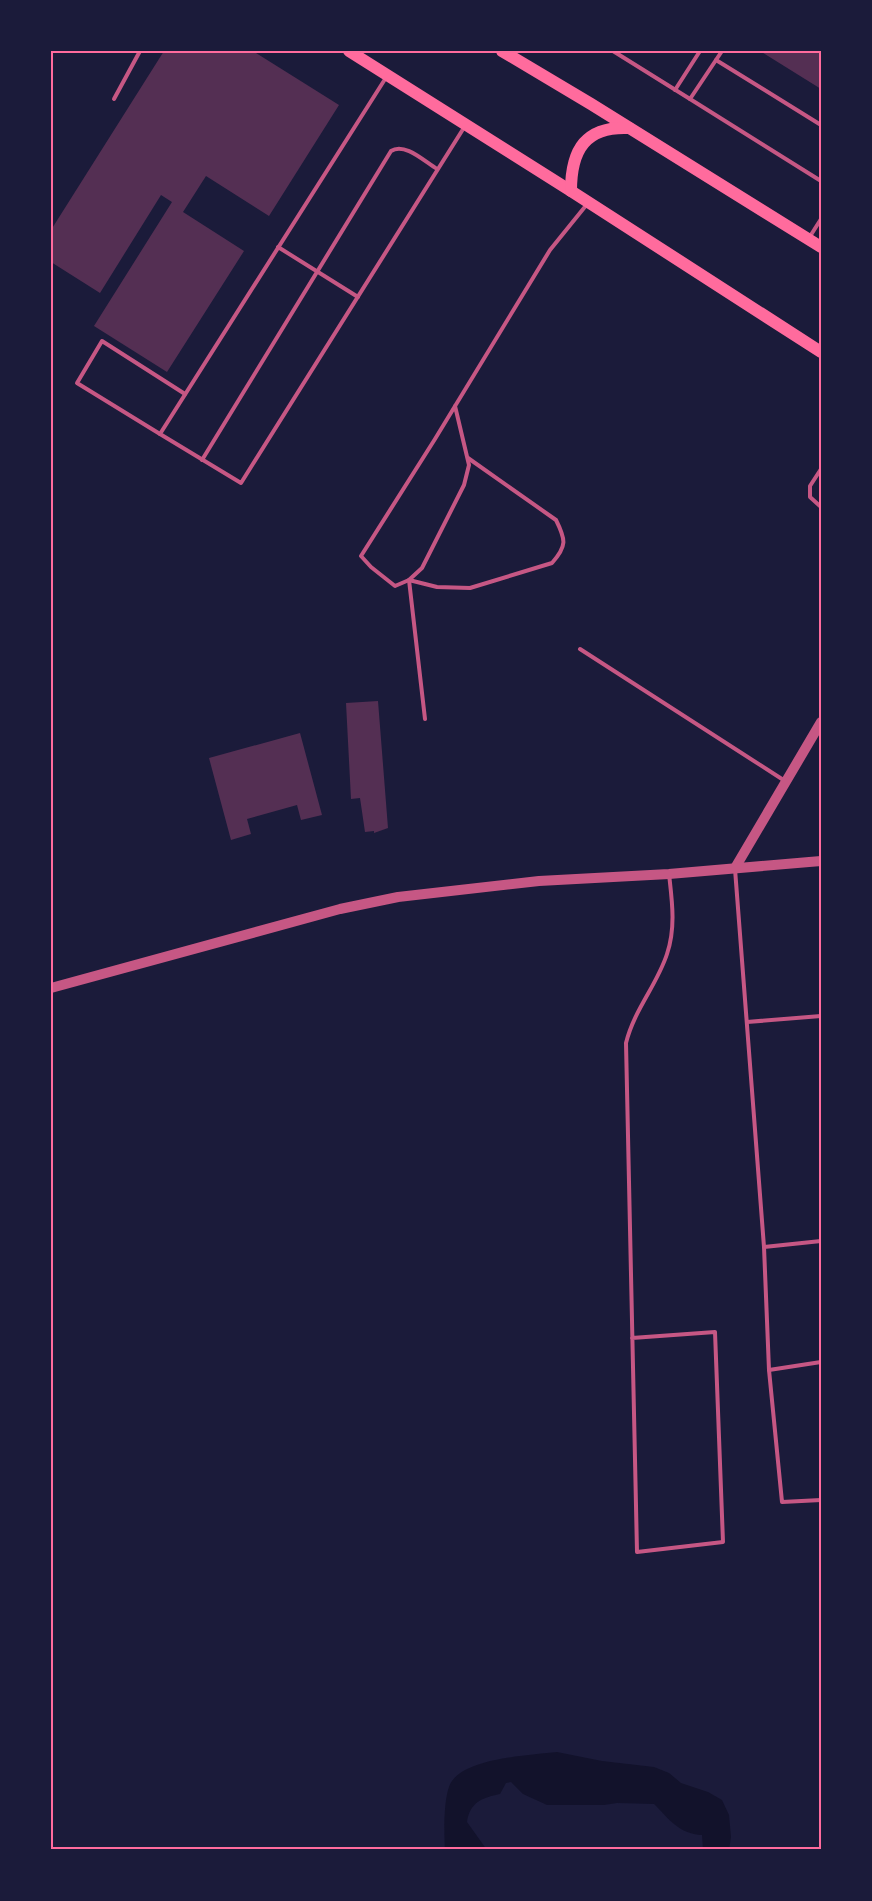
<svg xmlns="http://www.w3.org/2000/svg" width="872" height="1901" viewBox="0 0 872 1901" font-family="'Space Grotesk',sans-serif">
<style>
.water{fill:#12122b}
.building{fill:#542f53}
.lines{fill:none;stroke-linecap:round;stroke-linejoin:round}
.service{stroke:#c65784;stroke-width:4}
.tertiary{stroke:#c65784;stroke-width:10}
.secondary{stroke:#ff6b9d;stroke-width:12}
.neatline{fill:none;stroke:#ff6b9d;stroke-width:2}
</style>
<rect width="100%" height="100%" fill="#1b1b3a"/>
<path class="water" d="M 557,1752 L 602,1761 L 654,1767 L 669,1773 L 681,1783 L 708,1792 L 722,1800 L 729,1815 L 731,1837 L 729,1850 L 703,1850 L 702,1835 C 679,1834 669,1819 654,1804 L 617,1803 L 604,1805 L 547,1805 L 523,1794 L 511,1782 L 506,1783 L 500,1794 C 482,1798 470,1802 467,1822 L 487,1850 L 445,1850 C 444,1835 443,1793 452,1781 C 468,1758 530,1755 557,1752 Z"/>
<g class="building">
<path d="M 164,51 L 253,51 L 339,105 L 269,216 L 206,176 L 183,212 L 244,251 L 167,372 L 94,326 L 172,202 L 161,195 L 100,293 L 51,262 L 51,230 Z"/>
<path d="M 760,51 L 821,51 L 821,89 Z"/>
<path d="M 378,701 L 388,828 L 374,833 L 374,831 L 365,832 L 360,798 L 351,799 L 346,703 Z"/>
<path d="M 300,733 L 322,815 L 301,820 L 297,805 L 247,819 L 251,834 L 231,840 L 209,758 Z"/>
</g>
<g class="lines">
<g class="service">
<path d="M 613,51 L 690,99"/>
<path d="M 716,60 L 722,51"/>
<path d="M 387,76 L 160,434 L 241,483 L 465,126"/>
<path d="M 675,90 L 700,51"/>
<path d="M 114,99 L 140,51"/>
<path d="M 821,125 L 716,60 L 690,99 L 821,181"/>
<path d="M 809,238 L 821,219"/>
<path d="M 278,247 L 358,297"/>
<path d="M 455,406 L 469,465 L 464,485 L 422,568 L 409,580 L 395,586 L 371,567 L 361,556 L 435,439 L 550,250 L 588,203"/>
<path d="M 160,434 L 77,383 L 102,341 L 185,394"/>
<path d="M 202,460 L 391,151 C 405,142 425,162 437,169"/>
<path d="M 821,469 L 810,486 L 810,497 L 821,507"/>
<path d="M 580,649 L 785,781"/>
<path d="M 425,719 L 409,580 L 437,587 L 470,588 L 552,563 C 567,546 566,540 556,520 L 468,458"/>
<path d="M 735,869 L 764,1247 L 769,1370 L 782,1502 L 821,1500"/>
<path d="M 747,1022 L 821,1016"/>
<path d="M 764,1247 L 821,1241"/>
<path d="M 632,1338 L 715,1332 L 723,1542 L 637,1552 L 626,1043 C 634,1010 657,985 667,954 C 676,927 672,901 669,874"/>
<path d="M 769,1370 L 821,1362"/>
</g>
<g class="tertiary">
<path d="M 735,868 L 821,722"/>
<path d="M 51,988 L 340,909 L 398,897 L 539,881 L 669,874 L 821,861"/>
</g>
<g class="secondary">
<path d="M 349,51 L 571,191 L 821,352"/>
<path d="M 502,51 L 591,104 L 821,247"/>
<path d="M 571,191 C 571,149 586,126 629,128"/>
</g>
</g>
<rect width="872" height="1901" fill="none" stroke="#1b1b3a" stroke-width="105"/>
<rect x="52" y="52" width="768" height="1796" class="neatline"/>
</svg>
